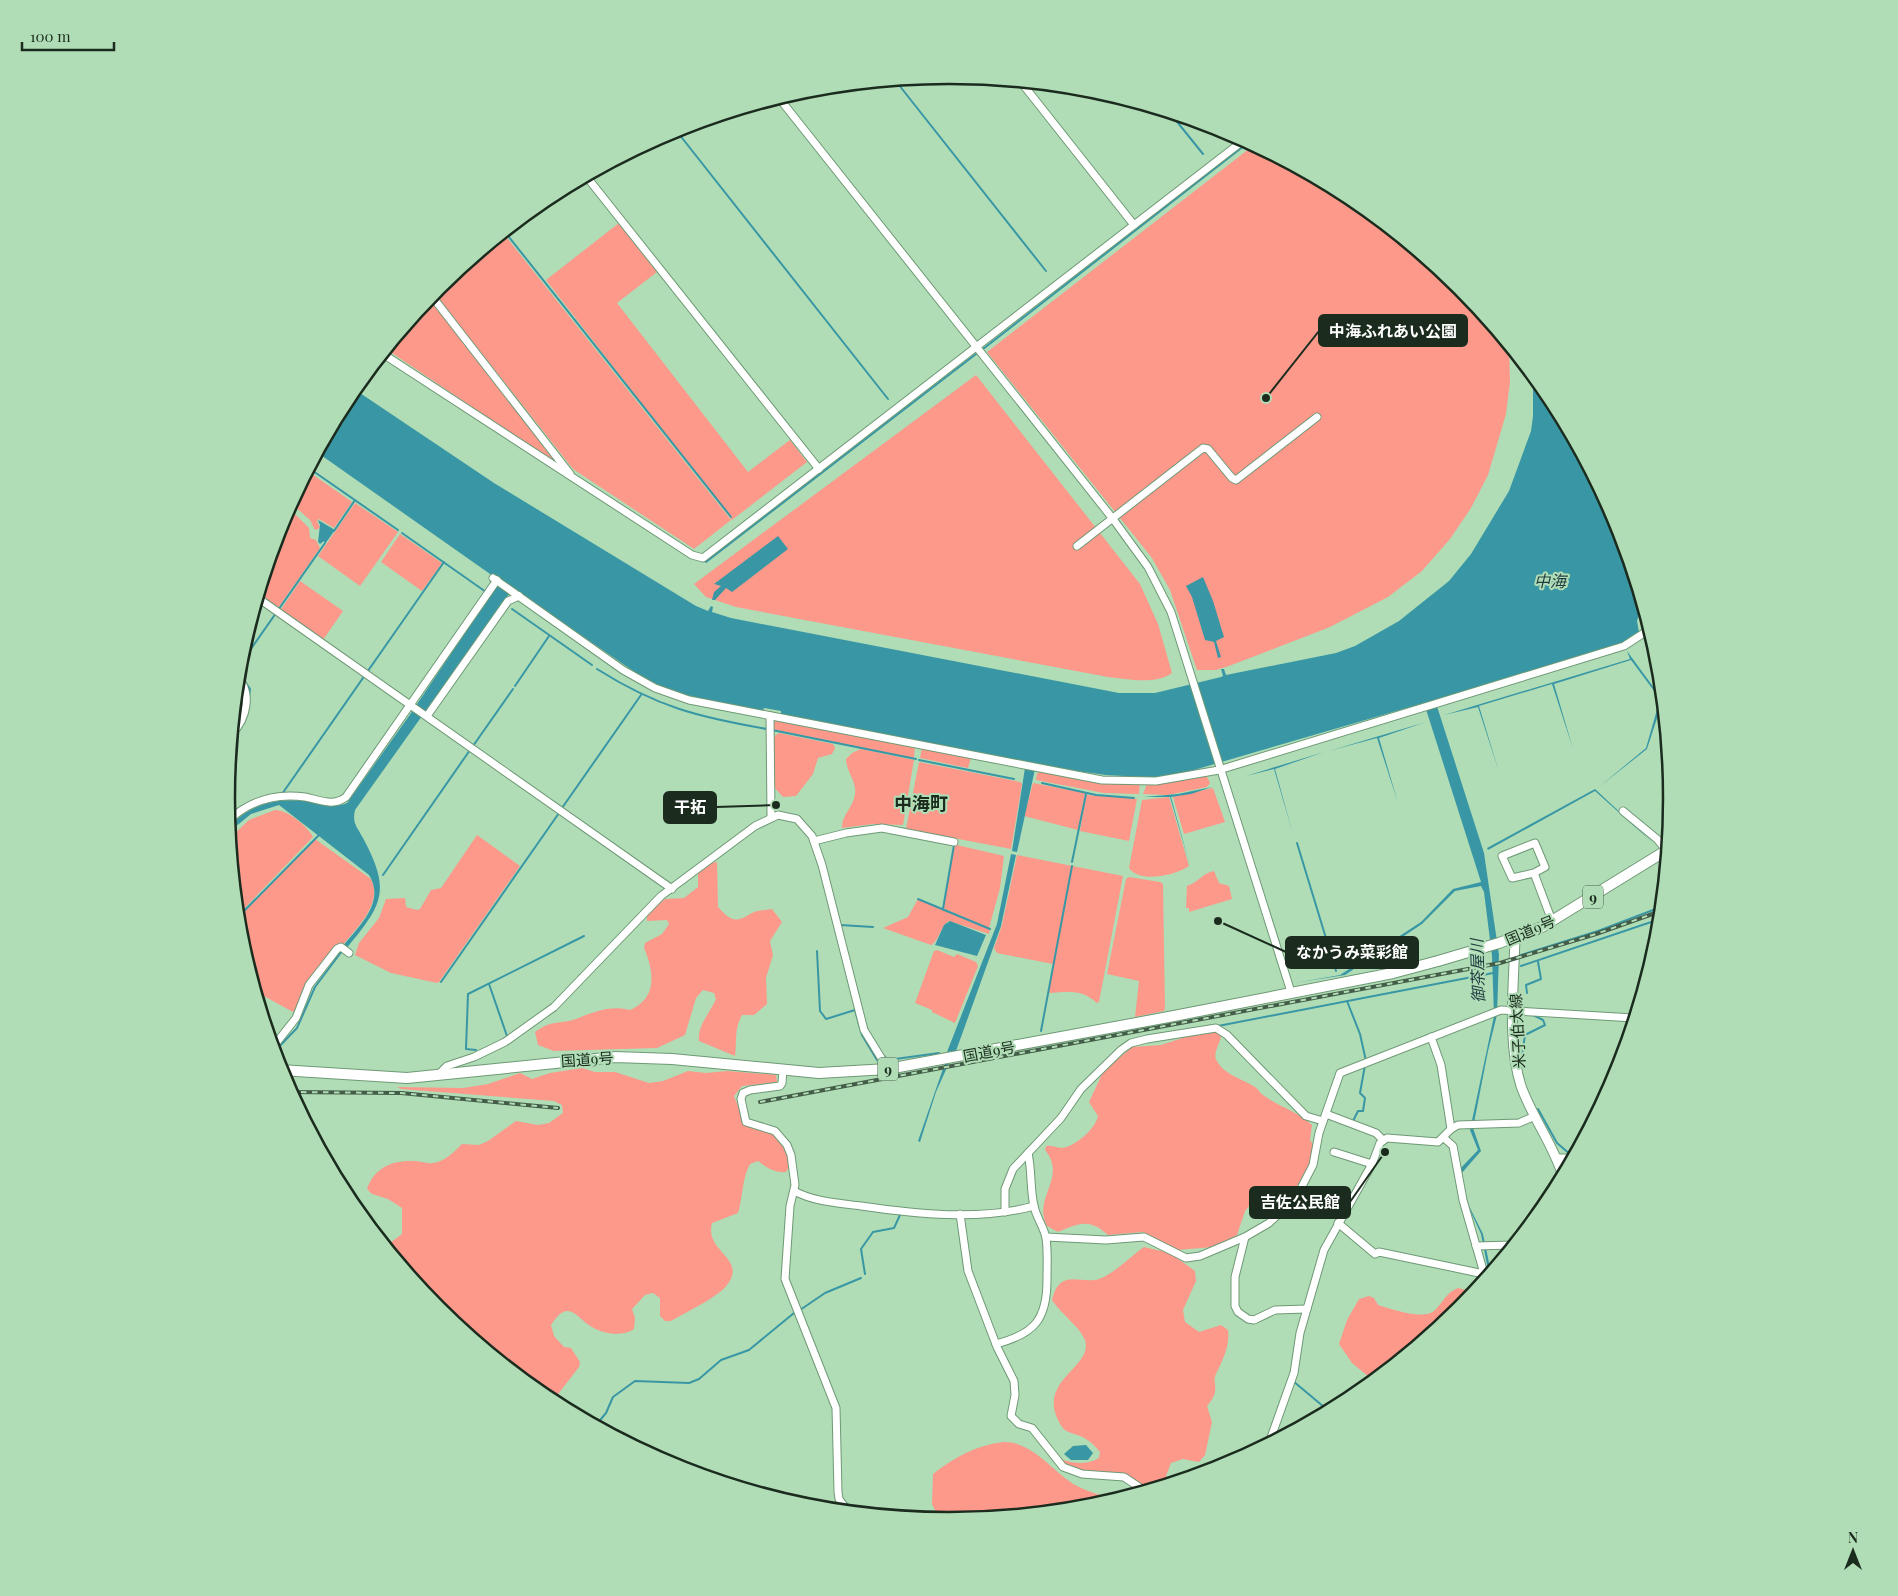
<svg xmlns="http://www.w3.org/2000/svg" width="1898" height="1596" viewBox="0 0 1898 1596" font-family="'Playfair Display','Noto Sans JP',serif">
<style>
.green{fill:#fc998b}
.water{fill:#3997a5}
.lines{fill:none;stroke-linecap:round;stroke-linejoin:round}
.stream{stroke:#3997a5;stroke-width:2}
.minor-casing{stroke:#6e9975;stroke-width:9}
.major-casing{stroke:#6e9975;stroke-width:11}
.highway-casing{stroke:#6e9975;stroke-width:12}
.minor{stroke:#fff;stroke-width:7}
.major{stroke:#fff;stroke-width:9}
.highway{stroke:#fff;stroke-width:10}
.rail-casing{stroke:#445d48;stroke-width:4}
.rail{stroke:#b0ddb6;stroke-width:2;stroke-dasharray:5.5;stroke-linecap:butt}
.labels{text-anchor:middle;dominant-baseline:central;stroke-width:4;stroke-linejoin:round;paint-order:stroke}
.shield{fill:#b0ddb6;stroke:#48614c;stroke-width:1}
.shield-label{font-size:14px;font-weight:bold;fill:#1b2c1e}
.street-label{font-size:15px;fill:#1b2c1e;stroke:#b0ddb6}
.water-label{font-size:16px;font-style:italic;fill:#1f3b40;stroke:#b0ddb6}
.quarter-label{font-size:18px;font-weight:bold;fill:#1b2c1e;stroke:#b0ddb6}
.rim{fill:none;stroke:#1b2c1e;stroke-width:2.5}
.leader{fill:none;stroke:#1b2c1e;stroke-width:2}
.callout-dot{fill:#1b2c1e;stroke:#b0ddb6;stroke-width:2}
.callout{fill:#1b2c1e;stroke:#1b2c1e;stroke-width:2}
.callout-label{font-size:16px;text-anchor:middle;font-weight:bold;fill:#fff}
</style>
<rect width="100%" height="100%" fill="#b0ddb6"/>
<g class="green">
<path d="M 1254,145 L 1351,197 L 1460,287 L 1509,347 L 1510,382 L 1506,414 L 1488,475 L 1471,508 L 1450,539 L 1422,571 L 1388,597 L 1330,627 L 1229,666 L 1216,670 L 1197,670 L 1170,590 L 1152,558 L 987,352 Z"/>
<path d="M 619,223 L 657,272 L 617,303 L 748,472 L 790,440 L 807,462 L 732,520 L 546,280 Z"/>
<path d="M 503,233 L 731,520 L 694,549 L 573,469 L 433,292 Z"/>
<path d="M 428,298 L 555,456 L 560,466 L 386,349 Z"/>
<path d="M 976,375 L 1140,584 L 1158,624 L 1172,673 C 1156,685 1127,679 1108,677 L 736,607 L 706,597 L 694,584 Z"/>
<path d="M 312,474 L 352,502 L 334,528 L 319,519 L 317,521 L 320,528 L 315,530 L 310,520 L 293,505 C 295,495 306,484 312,474 Z"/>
<path d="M 355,503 L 398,532 L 360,586 L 318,556 Z"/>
<path d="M 287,510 L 291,510 L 309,528 L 310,538 L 316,540 L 320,548 L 278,608 L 259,594 L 281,521 Z"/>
<path d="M 400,534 L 442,563 L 422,591 L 381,562 Z"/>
<path d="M 300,581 L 343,611 L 323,640 L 280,611 Z"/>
<path d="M 775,720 L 915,746 L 914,758 L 772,729 Z"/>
<path d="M 779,733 L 833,744 L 835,748 L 832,754 L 818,758 L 813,774 L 796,796 L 783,797 L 773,786 L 773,737 Z"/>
<path d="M 922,747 L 971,758 L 968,768 L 920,758 Z"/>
<path d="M 861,749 L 914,760 L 903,825 L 873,824 L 842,828 C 841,816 854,806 855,794 C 857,782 846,771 846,759 L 852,753 Z"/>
<path d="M 919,762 L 1020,782 L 1022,784 L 1011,849 L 906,829 Z"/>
<path d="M 1041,770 L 1140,783 L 1139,794 L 1104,793 L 1036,780 L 1037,774 Z"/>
<path d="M 1206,775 L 1210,783 L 1207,787 L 1168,795 L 1143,794 L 1147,784 Z"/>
<path d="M 1033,783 L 1085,793 L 1078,830 L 1024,816 Z"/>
<path d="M 1213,788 L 1225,822 L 1184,834 L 1173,797 Z"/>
<path d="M 1086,795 L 1137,799 L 1129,841 L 1080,831 Z"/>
<path d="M 1169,797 L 1189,866 C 1176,875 1140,884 1129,868 L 1142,800 Z"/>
<path d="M 275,810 C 288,810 307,826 313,837 L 238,915 L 230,838 L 249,820 Z"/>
<path d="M 477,835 L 520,866 L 439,982 L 437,983 L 391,973 L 355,955 L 359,943 L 379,918 L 386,899 L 405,898 L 406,907 L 417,910 L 420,909 L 431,890 L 441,888 Z"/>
<path d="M 315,839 L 371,879 C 383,904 357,927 343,945 L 338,945 L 293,1012 L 262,995 L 258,997 L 240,939 L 238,918 Z"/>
<path d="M 957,845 L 1004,856 L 1000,888 L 989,928 L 943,908 L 954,847 Z"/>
<path d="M 1017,855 L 1123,876 L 1099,1002 L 1097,1003 C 1082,989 1068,992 1049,993 L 1053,964 L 997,953 L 994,948 L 1002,925 Z"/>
<path d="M 717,862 L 718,907 C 732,922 735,923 752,913 C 758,910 766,910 772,909 L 782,922 L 770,941 L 773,955 L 766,978 L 767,1004 L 754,1015 L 742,1015 C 734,1029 737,1041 735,1056 L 699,1041 C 697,1026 710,1013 716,999 L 714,993 L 703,990 L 696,998 L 685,1035 L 657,1048 L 554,1051 L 538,1045 L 535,1032 C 553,1019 558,1025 576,1019 C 594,1012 610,1005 630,1010 C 658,998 654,971 644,948 L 645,943 L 662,934 L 669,924 L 667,920 L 647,921 L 647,915 L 665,899 L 684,898 L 698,887 L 698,873 L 710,863 Z"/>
<path d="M 1214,871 L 1219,883 L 1229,886 L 1232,899 L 1189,912 L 1189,908 L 1186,908 L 1187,886 C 1199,882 1201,874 1214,871 Z"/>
<path d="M 1129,877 L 1160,882 L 1163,884 L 1165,1008 L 1164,1011 L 1135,1017 L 1139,981 L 1107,974 L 1126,879 Z"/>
<path d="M 918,899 L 990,929 L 989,934 L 949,921 C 940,926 940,940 931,945 L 883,928 L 908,917 Z"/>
<path d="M 937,950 L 954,957 L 957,954 L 976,962 L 978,966 L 955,1023 L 932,1012 L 932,1010 L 915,1003 L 934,951 Z"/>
<path d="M 1207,1030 L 1215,1031 L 1221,1036 C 1220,1044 1212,1054 1217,1061 C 1224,1075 1243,1079 1255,1087 C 1258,1089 1260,1093 1263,1095 C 1279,1107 1297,1111 1312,1125 L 1310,1140 L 1314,1146 C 1311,1170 1296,1196 1270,1204 C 1264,1206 1257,1204 1250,1205 L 1245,1211 L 1237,1235 L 1231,1241 L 1214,1247 L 1177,1250 L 1143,1232 L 1108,1235 C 1089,1218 1079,1223 1058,1232 L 1047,1226 C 1032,1197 1068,1178 1045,1150 L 1046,1146 C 1052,1145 1056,1148 1062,1148 C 1075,1147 1096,1128 1098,1116 L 1089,1102 L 1103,1072 L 1132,1047 L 1161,1045 Z"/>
<path d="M 582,1068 L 595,1072 L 615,1072 L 649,1083 L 663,1081 L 688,1071 L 706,1073 L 727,1071 L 776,1075 L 777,1082 L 742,1086 L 734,1096 L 745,1124 C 749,1128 754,1128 759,1129 C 782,1133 786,1144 790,1165 L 786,1172 C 775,1173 767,1168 758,1161 L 750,1164 C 742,1178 743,1197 738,1213 L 712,1223 C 704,1252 748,1258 727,1285 C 717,1298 686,1312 671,1321 L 665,1321 L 660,1316 L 660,1298 L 653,1293 L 645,1295 L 632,1309 L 635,1318 L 634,1329 C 622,1337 604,1334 592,1327 C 576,1318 569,1297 551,1325 L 554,1336 L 564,1347 L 571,1348 L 580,1362 L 579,1367 L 552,1402 L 438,1309 L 386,1246 L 402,1234 L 402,1208 L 388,1199 L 372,1194 L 367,1189 C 374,1168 392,1160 413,1161 C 420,1161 426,1164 433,1163 C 444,1162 454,1152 462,1144 L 479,1145 L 488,1141 L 516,1121 L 538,1125 L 549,1123 L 563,1113 L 562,1105 L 554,1101 L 401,1089 L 397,1087 L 463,1088 L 488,1084 L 520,1073 L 532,1079 L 550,1073 Z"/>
<path d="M 1144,1247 L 1170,1253 L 1195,1271 L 1196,1281 L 1183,1310 L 1185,1322 L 1199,1332 L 1221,1325 L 1228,1330 C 1230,1345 1223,1360 1216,1374 C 1211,1384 1222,1389 1207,1406 L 1212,1422 L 1205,1455 L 1199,1462 L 1183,1459 L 1171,1463 L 1166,1476 L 1166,1484 L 1147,1490 L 1135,1480 L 1067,1468 L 1061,1459 C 1073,1464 1088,1465 1099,1458 L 1100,1452 C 1096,1447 1091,1442 1086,1439 C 1079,1434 1067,1434 1062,1427 C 1031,1380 1098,1367 1084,1338 C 1079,1326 1060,1313 1052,1300 C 1060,1267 1081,1285 1099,1279 C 1114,1274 1131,1256 1144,1247 Z"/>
<path d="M 1458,1288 L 1474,1292 L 1460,1309 L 1381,1374 L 1369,1377 L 1352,1363 L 1339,1344 L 1347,1320 L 1359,1299 L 1369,1296 L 1374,1298 L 1378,1305 C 1391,1309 1425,1321 1435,1310 C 1444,1301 1446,1293 1458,1288 Z"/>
<path d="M 1004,1442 C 1034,1442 1052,1472 1077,1486 C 1088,1492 1102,1495 1114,1500 L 1090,1507 L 940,1520 L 932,1504 L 933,1474 C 955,1457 976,1445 1004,1442 Z"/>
</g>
<g class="water">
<path d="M 1533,376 L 1550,397 L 1617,522 L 1642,604 L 1637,621 L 1639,632 L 1619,646 L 1618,644 L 1435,700 L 1484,853 L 1499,955 L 1497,1015 L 1488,1051 L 1473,1128 L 1481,1151 L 1461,1174 L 1468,1204 L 1483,1234 L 1491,1272 L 1489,1275 L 1481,1234 L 1468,1206 L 1458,1171 L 1478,1150 L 1470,1130 L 1494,1016 L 1492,956 L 1484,892 L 1481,886 L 1455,891 L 1422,924 L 1345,975 L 1294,983 L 1340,975 L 1421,922 L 1453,889 L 1481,882 L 1424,703 L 1194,770 L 1159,778 L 1106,775 L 1040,766 L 1026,761 L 1026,763 L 781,714 L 781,711 L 764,708 L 763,712 C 722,704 679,697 642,677 L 521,594 L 509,594 L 355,810 C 352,823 357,827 363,838 C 392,892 382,905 346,949 L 343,946 C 359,926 386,902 369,875 L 279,805 L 251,814 L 229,832 L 229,827 C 252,801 285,796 317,803 C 329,805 336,808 347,803 L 409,716 L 500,581 L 318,453 L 354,389 L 494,483 L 696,606 L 708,611 L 711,606 L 713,607 L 712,612 L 731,618 L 1119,693 L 1155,693 L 1221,677 L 1223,676 L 1221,669 L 1224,669 L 1226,675 L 1336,653 L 1355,646 L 1399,621 L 1449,581 L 1471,554 L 1509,491 L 1531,431 L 1533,416 Z"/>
<path d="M 318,520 L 335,530 L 325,544 L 324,541 L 320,544 L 318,542 L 320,525 Z"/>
<path d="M 778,536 L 788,549 L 732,592 L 726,588 L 715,600 L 712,600 L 714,592 L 721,586 L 714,584 Z"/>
<path d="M 1203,577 L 1213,601 L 1224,637 L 1216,641 L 1221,657 L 1218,658 L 1214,642 L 1205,640 L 1192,597 L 1186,586 Z"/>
<path d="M 1627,651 L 1660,696 L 1662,703 L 1647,749 L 1599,787 L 1646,748 L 1660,699 L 1631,660 L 1554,684 L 1573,749 L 1552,684 L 1479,706 L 1499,772 L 1478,707 L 1444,715 L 1630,659 Z"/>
<path d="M 1426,722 L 1379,738 L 1398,803 L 1377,738 L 1329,751 Z"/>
<path d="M 1324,752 L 1275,769 L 1293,834 L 1274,769 L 1246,776 Z"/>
<path d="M 1025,768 L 1035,769 L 1017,852 L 1012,851 Z"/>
<path d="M 1212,787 L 1191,794 L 1171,797 L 1190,866 L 1170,797 L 1144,797 L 1178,794 Z"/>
<path d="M 1595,789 L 1654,844 L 1595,791 L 1488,850 L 1487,848 Z"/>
<path d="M 1011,854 L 1016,855 L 1001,926 L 956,1051 L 947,1052 L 997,924 Z"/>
<path d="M 950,921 L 986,935 L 977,956 L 935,945 L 944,925 Z"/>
<path d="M 946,1060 L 949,1063 L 936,1092 L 920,1142 L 918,1141 Z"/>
<path d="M 1086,1445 L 1093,1453 L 1088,1460 L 1071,1460 L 1064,1454 L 1073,1446 Z"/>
</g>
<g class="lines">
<g class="stream">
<path d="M 895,80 L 1046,271"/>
<path d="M 1170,113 L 1203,154"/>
<path d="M 675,129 L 888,399"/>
<path d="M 505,232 L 731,517"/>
<path d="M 983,349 L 1249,142"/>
<path d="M 313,471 L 398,530"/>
<path d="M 334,531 L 355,500"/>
<path d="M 402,533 L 486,592"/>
<path d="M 706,562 L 976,354"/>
<path d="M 512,609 L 592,665"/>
<path d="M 239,666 L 325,543"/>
<path d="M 597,669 C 657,707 698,717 767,729"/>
<path d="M 244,680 L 250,689 L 249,697"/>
<path d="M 515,686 L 549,636"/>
<path d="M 772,730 L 916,759"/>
<path d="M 473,746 L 513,689"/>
<path d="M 919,760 L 1014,779"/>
<path d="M 1042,783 L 1096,795 L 1134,798"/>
<path d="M 282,794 L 444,562"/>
<path d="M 562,808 L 641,695"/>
<path d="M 1297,843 L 1336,971"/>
<path d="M 1072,862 L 1086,794"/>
<path d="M 383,875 L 470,750"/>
<path d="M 918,899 L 990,929"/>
<path d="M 943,909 L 954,845"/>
<path d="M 238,917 L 319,835"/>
<path d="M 840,925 L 873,927"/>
<path d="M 817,951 L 820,1011 L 826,1019 L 855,1010 L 862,1035 L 877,1060"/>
<path d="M 1521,955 L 1598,931 L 1661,907"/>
<path d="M 1521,966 L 1660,919"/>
<path d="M 441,982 L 559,813"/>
<path d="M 489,984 L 507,1036"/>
<path d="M 1527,993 L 1526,985 L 1541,979 L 1538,962"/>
<path d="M 1347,1001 L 1360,1034 L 1366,1061"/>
<path d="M 1218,1026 L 1493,973"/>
<path d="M 1041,1031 L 1072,866"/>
<path d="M 476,1050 L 466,1049 L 468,994 L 584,936"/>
<path d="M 274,1052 L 297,1028 L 315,987 L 342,951"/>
<path d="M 884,1056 L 888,1060 L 939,1053"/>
<path d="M 1521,1063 L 1525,1035 L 1545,1025 L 1543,1020 L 1533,1015"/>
<path d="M 1538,1109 L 1557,1143 L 1571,1155"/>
<path d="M 1352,1123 L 1358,1111 L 1363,1111 L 1365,1098 L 1360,1093 L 1365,1065"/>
<path d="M 865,1274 L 861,1249 L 873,1232 L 894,1228 L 900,1215"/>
<path d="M 800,1310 L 825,1293 L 861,1278"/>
<path d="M 1293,1381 L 1324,1407 L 1324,1413"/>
<path d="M 596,1425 L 606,1413 L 613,1397 L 635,1381 L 689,1383 L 699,1379 L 721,1360 L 749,1350 L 794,1313"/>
</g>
<g class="minor-casing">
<g id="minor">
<path d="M 1021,82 L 1134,225"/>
<path d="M 779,98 L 1113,519 L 1148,567 L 1171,612 L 1291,992"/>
<path d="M 586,176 L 819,469"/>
<path d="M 431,295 L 570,474"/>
<path d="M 383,354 L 692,555 L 703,558 L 1244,140"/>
<path d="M 1077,546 L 1203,448 L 1208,449 L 1232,478 L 1236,480 L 1317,417"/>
<path d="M 493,578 L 623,670 L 655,688 L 689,700 L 1102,780 L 1156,781 L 1219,770 L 1624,646 L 1644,633"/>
<path d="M 258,598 L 672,889"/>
<path d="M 427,716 L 508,601 L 519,596"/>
<path d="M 770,716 L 771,816"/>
<path d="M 232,734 C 247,718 252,694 238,677"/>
<path d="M 1623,811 L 1657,839 L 1666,850"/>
<path d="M 228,821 C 249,801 276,793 305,797 C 320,800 333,807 346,797 L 497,580"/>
<path d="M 814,841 L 846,833 L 882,828 L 954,842"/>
<path d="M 1534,873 L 1545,867 L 1535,843 L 1502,856 L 1512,878 L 1534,873 L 1552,921"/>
<path d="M 273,1047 L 296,1018 L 309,985 L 337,949 L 341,947 L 349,953"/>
<path d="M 783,1070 L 782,1083 L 780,1086 L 750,1090 L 743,1093 L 741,1099 L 746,1122 L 775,1131 L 787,1145 L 791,1155 L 795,1185 L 790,1206 L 785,1279 L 836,1408 L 838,1492 L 839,1499 L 848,1511"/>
<path d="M 438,1075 L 447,1066 L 474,1057 L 505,1042 L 554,1007 L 661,896 L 755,826 L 778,815 L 797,819 L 812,836 L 822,865 L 864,1030 L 888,1069"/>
<path d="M 1326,1114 L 1376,1133 L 1383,1140"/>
<path d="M 1451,1129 L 1458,1125 L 1519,1123 L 1535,1116"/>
<path d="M 1444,1138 L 1453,1146 L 1463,1200 L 1485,1277"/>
<path d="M 1334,1152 L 1372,1164"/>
<path d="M 1556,1158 L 1572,1158"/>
<path d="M 794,1191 C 815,1202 838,1203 861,1206 C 917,1214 979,1221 1034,1206"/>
<path d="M 1005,1212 L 1005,1189 L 1013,1169 L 1061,1118 L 1081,1089 L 1121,1050 L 1131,1043 L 1147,1039 L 1216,1028 L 1227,1035 L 1306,1116 L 1323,1121"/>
<path d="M 960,1214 L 968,1271 L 997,1347 L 1014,1381 L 1015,1395 L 1011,1416 L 1019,1424 L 1032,1428 L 1063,1467 L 1082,1474 L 1124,1477 L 1145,1491"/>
<path d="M 1338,1223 L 1375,1254 L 1379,1252 L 1484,1274"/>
<path d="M 1046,1237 L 1106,1240 L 1144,1237 L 1186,1258 L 1200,1256 L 1245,1237 L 1269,1223 L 1296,1198 L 1313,1165 L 1319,1133 L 1340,1073 L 1501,1010 L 1634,1018"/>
<path d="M 1245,1237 L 1235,1277 L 1235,1306 L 1238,1312 L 1248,1319 L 1254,1320 L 1275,1310 L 1307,1309"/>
<path d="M 1476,1246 L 1513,1245"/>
<path d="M 996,1344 C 1034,1334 1047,1320 1047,1280 C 1047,1266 1048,1252 1046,1238 C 1044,1227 1036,1217 1034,1206 C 1030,1189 1032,1171 1028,1153"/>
<path d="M 1269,1443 L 1294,1373 L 1300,1333 L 1324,1250 L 1372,1164 L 1380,1143 L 1387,1138 L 1438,1142 L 1451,1129 L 1441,1065 L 1431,1037"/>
</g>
</g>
<g class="major-casing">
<path id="major" d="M 1515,937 C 1514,983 1507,1042 1521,1086 C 1532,1117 1553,1144 1563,1176"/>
</g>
<g class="highway-casing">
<path id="highway" d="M 280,1070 L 407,1078 L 615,1057 L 672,1059 L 819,1073 L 888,1069 L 1174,1016 L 1393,973 L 1438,961 L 1499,943 L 1542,927 L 1667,850"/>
</g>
<use href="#minor" class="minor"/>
<use href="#major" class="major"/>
<use href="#highway" class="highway"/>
<g class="rail-casing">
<g id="rail">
<path d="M 290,1092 L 401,1093 L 558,1108"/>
<path d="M 760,1102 L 1500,963 L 1596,934 L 1661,911"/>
</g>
</g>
<use href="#rail" class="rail"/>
</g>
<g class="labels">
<g class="shield">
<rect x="1583" y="885.5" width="20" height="23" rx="4"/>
<rect x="878" y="1057.5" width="20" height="23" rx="4"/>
</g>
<g class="shield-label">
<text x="1593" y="897">9</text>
<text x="888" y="1069">9</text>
</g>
<g class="street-label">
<text transform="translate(1530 930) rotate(-23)">国道9号</text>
<text transform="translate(1517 1031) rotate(-93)">米子伯太線</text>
<text transform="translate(989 1051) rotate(-11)">国道9号</text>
<text transform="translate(587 1059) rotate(-4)">国道9号</text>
</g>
<g class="water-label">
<text x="1550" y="580">中海</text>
<text transform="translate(1477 971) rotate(-92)">御茶屋川</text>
</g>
<g class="quarter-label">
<text x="921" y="803">中海町</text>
</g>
</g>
<path d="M0 0H1898V1596H0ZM235 798a714 714 0 1 1 1428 0a714 714 0 1 1-1428 0Z" fill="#b0ddb6" fill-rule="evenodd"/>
<path class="rim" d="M235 798a714 714 0 1 1 1428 0a714 714 0 1 1-1428 0Z"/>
<path class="leader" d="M1266 398L1319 331M776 805L716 807M1218 921L1286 952M1385 1152L1350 1202"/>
<g class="callout-dot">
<circle cx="1266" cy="398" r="5"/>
<circle cx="776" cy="805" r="5"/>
<circle cx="1218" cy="921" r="5"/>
<circle cx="1385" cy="1152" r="5"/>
</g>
<g class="callout">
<rect x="1319" y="315" width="148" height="31" rx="5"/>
<rect x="664" y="792" width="52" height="31" rx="5"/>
<rect x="1286" y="937" width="132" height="31" rx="5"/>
<rect x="1250" y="1187" width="100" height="31" rx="5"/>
</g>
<g class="callout-label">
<text x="1393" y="337">中海ふれあい公園</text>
<text x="690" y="813">干拓</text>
<text x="1352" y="958">なかうみ菜彩館</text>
<text x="1300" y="1208">吉佐公民館</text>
</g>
<g transform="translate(1853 1551)" stroke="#b0ddb6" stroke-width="4" paint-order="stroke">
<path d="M0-4L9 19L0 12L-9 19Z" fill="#1b2c1e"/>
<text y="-8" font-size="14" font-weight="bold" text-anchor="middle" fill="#1b2c1e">N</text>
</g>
<path d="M22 42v8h92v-8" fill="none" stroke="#1b2c1e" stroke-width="2.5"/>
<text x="30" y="42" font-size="15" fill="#1b2c1e" stroke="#b0ddb6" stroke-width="4" paint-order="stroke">100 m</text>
</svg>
